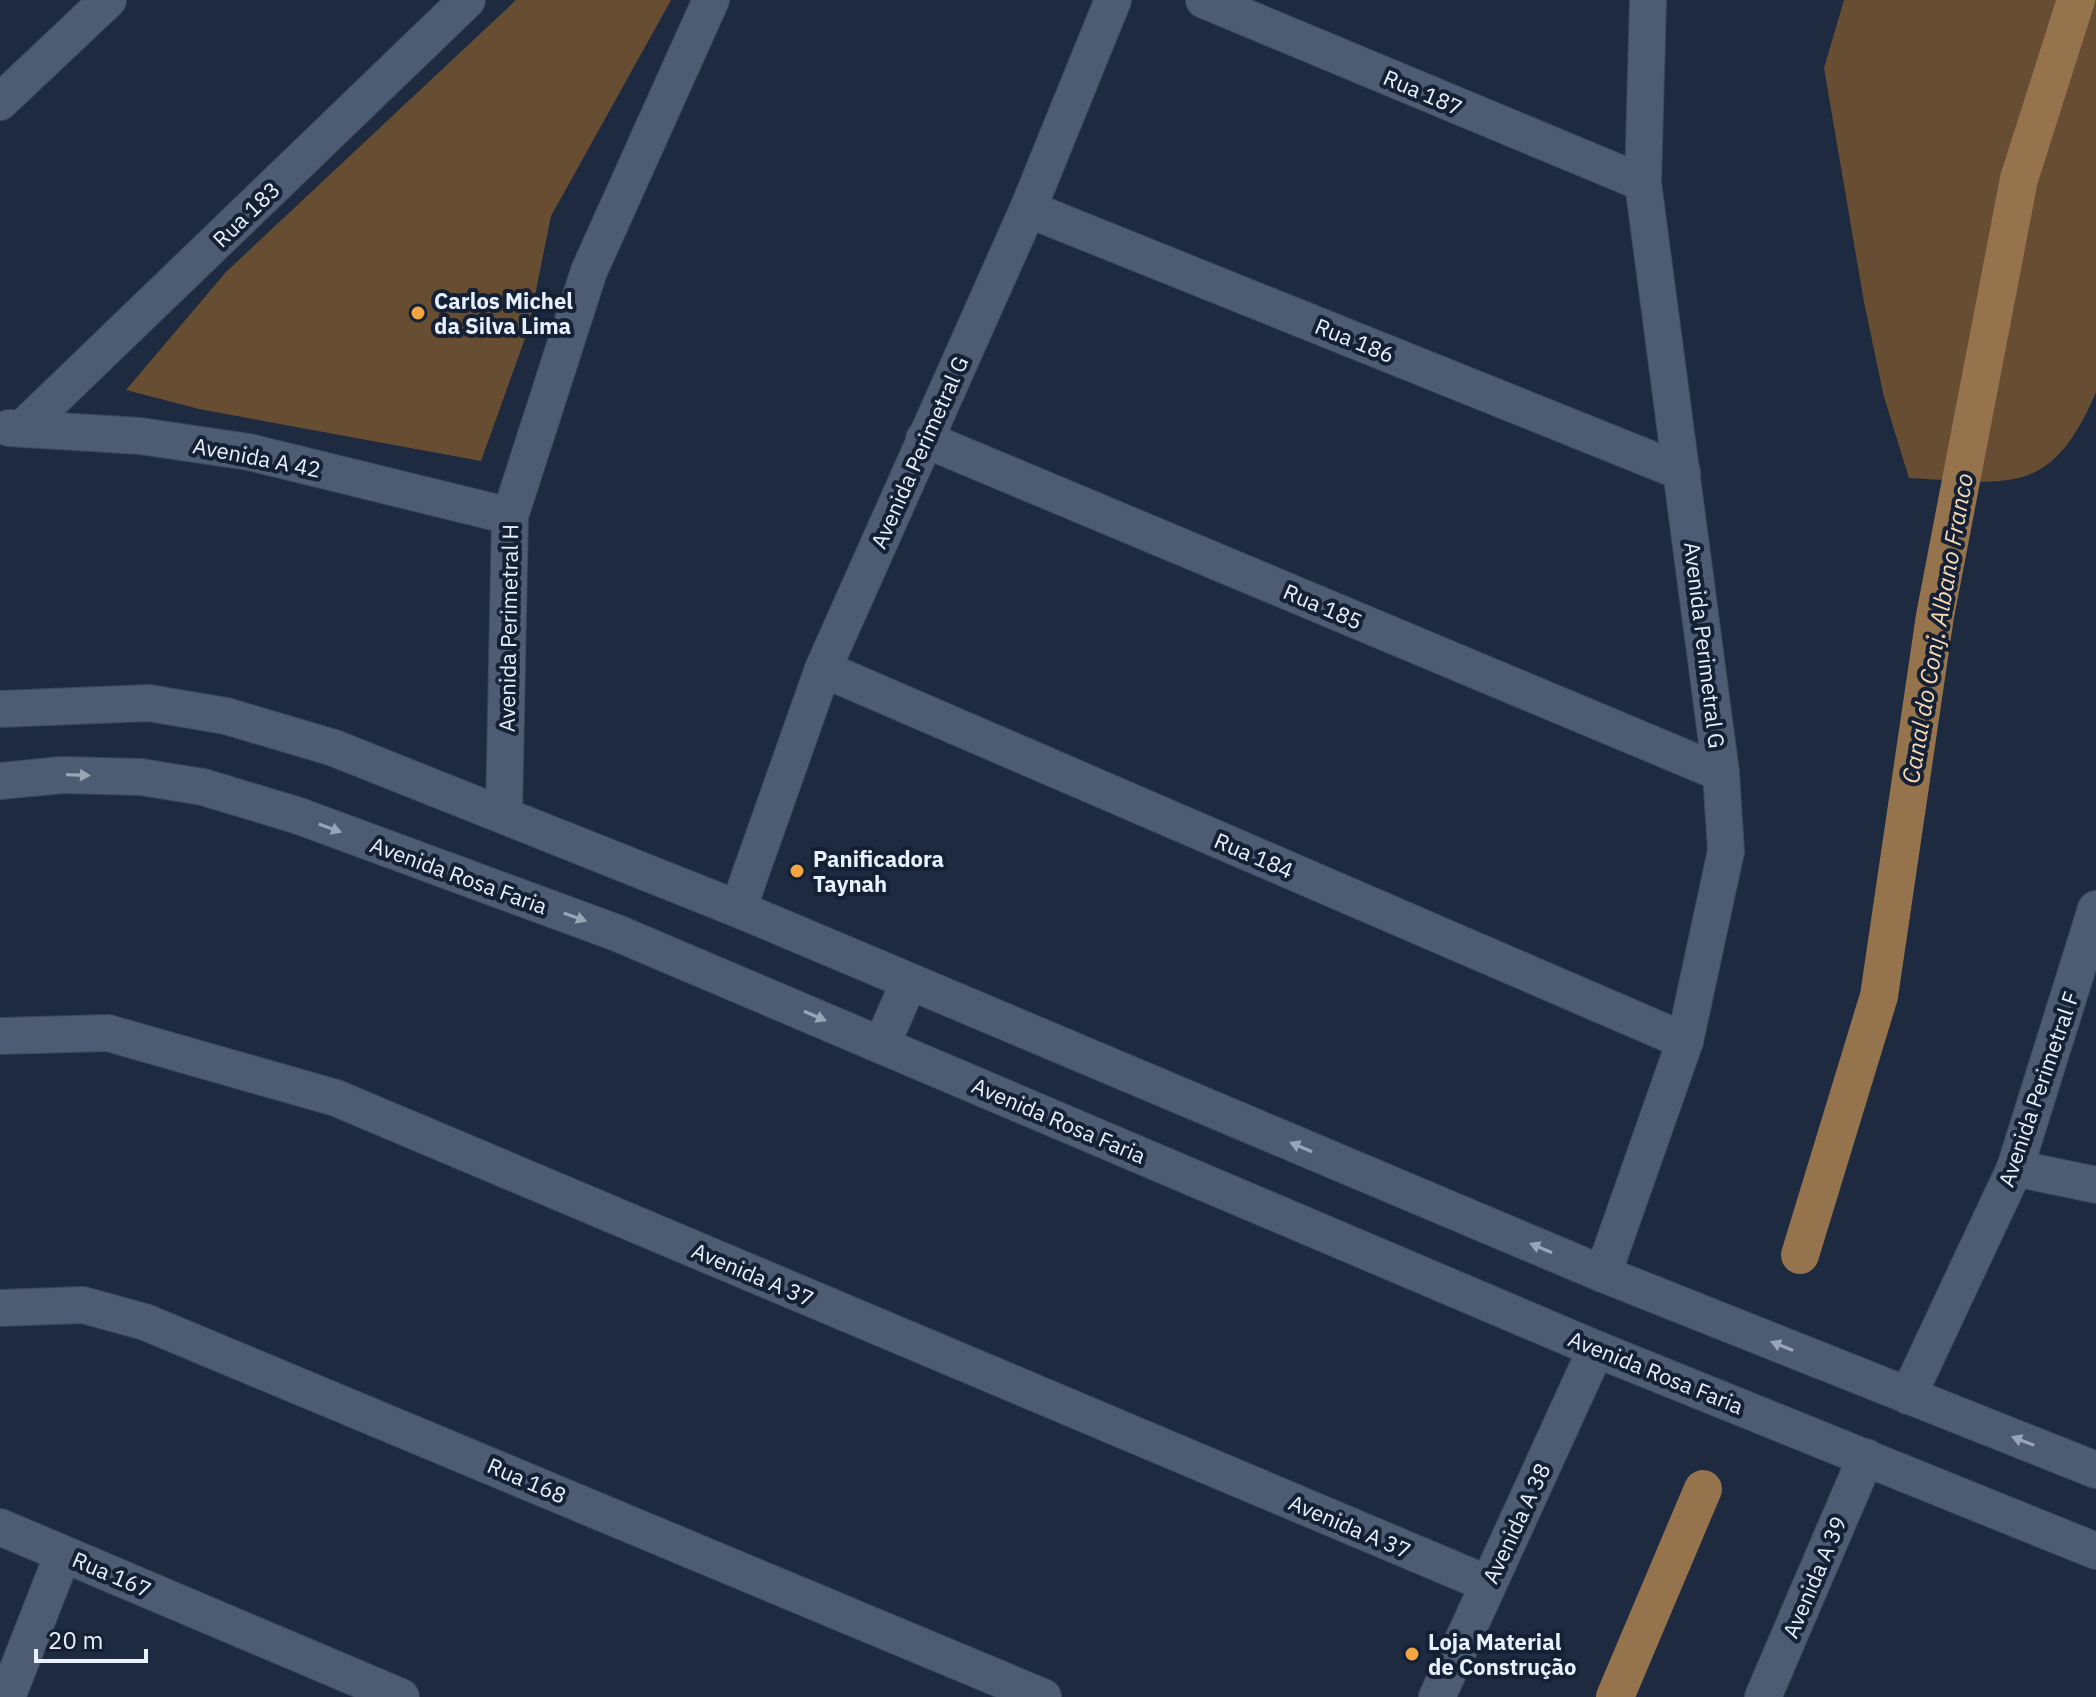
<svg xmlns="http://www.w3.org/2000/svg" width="2096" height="1697" viewBox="0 0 2096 1697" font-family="'IBM Plex Sans',sans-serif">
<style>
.green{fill:#674e32}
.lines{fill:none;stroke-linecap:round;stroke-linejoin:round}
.canal{stroke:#95734d;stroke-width:38}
.minor-casing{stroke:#3d4759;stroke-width:38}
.minor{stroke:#4d5b73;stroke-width:36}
.oneway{fill:#9aa6b8}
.poi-dot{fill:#f2a541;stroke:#142034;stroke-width:3}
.labels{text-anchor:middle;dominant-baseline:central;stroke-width:8;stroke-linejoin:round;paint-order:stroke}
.street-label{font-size:22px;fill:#e7f0fe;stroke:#142034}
.poi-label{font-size:22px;font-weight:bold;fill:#e7f0fe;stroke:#142034;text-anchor:start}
.water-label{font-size:24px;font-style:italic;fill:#fadab6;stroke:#142034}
</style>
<rect width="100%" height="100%" fill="#1d2a3f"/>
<g class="green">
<path d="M 516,0 L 671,0 L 551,216 L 528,330 L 481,461 L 199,409 L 126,390 L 226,272 Z"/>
<path d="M 1844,0 L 2096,0 L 2096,392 C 2051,498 2010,483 1909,478 L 1884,397 L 1864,302 L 1824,68 Z"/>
</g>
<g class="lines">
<g class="canal">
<path d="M 1800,1255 L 1879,996 L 1935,616 L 2019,179 L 2076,0"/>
<path d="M 1615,1697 L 1703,1489"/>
</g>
<g class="minor-casing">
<g id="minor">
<path d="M 1204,0 L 1643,183"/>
<path d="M 0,102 L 108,0"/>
<path d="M 1028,209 L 1682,472"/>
<path d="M 24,427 L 467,0"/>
<path d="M 9,428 L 140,436 L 249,452 L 510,516"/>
<path d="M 924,439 L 1721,773"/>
<path d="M 823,669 L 1685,1041"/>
<path d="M 0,709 L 149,703 L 226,716 L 334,748 L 738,909 L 1603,1274 L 2096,1470"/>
<path d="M 0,781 L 62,775 L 141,777 L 203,787 L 299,816 L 617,933 L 1596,1349 L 2096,1551"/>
<path d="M 504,814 L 510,516 L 589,271 L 711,0"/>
<path d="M 738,909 L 823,669 L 1028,209 L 1113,0"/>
<path d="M 0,1036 L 108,1033 L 336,1098 L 1488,1584"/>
<path d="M 882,1044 L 909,982"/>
<path d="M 2015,1168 L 2096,1185"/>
<path d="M 1603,1274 L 1685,1041 L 1726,851 L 1721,773 L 1643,183 L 1648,0"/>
<path d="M 0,1308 L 83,1305 L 145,1322 L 1043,1697"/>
<path d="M 1908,1396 L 2015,1168 L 2096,909"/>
<path d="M 0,1527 L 401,1697"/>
<path d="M 7,1697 L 63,1554"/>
<path d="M 1437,1697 L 1596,1349"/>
<path d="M 1763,1697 L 1866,1457"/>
</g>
</g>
<use href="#minor" class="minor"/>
</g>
<defs><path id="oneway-solid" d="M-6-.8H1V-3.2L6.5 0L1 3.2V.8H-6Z" transform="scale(2)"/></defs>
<g class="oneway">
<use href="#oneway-solid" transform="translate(78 775) rotate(2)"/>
<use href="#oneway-solid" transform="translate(330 828) rotate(20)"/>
<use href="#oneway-solid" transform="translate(575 917) rotate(20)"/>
<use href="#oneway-solid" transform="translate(815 1016) rotate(23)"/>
<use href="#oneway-solid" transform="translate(1301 1147) rotate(-157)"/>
<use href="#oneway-solid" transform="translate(1541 1248) rotate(-157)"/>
<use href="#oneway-solid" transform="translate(1782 1346) rotate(-158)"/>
<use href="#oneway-solid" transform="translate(2023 1441) rotate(-159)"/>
</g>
<g class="poi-dot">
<circle cx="418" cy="313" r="8"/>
<circle cx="797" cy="871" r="8"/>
<circle cx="1412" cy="1654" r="8"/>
</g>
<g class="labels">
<g class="street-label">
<text transform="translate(1423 92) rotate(23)">Rua 187</text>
<text transform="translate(246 214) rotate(-44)">Rua 183</text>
<text transform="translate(1355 340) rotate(22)">Rua 186</text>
<text transform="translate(919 452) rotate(-66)">Avenida Perimetral G</text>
<text transform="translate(257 457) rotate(11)">Avenida A 42</text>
<text transform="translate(1323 606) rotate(23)">Rua 185</text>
<text transform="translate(508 628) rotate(-89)">Avenida Perimetral H</text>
<text transform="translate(1705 645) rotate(83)">Avenida Perimetral G</text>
<text transform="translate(1254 855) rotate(23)">Rua 184</text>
<text transform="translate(459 875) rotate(20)">Avenida Rosa Faria</text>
<text transform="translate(2038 1089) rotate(-71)">Avenida Perimetral F</text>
<text transform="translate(1059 1120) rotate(23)">Avenida Rosa Faria</text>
<text transform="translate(753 1274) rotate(23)">Avenida A 37</text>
<text transform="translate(1656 1372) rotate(22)">Avenida Rosa Faria</text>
<text transform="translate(527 1480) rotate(23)">Rua 168</text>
<text transform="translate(1516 1523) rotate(-65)">Avenida A 38</text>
<text transform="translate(1350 1526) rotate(23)">Avenida A 37</text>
<text transform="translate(112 1574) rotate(23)">Rua 167</text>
<text transform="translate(1814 1577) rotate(-67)">Avenida A 39</text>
</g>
<g class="poi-label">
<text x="434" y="300">Carlos Michel<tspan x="434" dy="25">da Silva Lima</tspan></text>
<text x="813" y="858">Panificadora<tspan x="813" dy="25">Taynah</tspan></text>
<text x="1428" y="1641">Loja Material<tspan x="1428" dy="25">de Construção</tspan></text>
</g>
<g class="water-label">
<text transform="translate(1937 628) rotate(-80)">Canal do Conj. Albano Franco</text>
</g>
</g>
<path d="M36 1649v12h110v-12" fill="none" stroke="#e7f0fe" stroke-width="4"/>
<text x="48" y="1649" font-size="24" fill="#e7f0fe" stroke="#142034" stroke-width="6" paint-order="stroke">20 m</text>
</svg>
